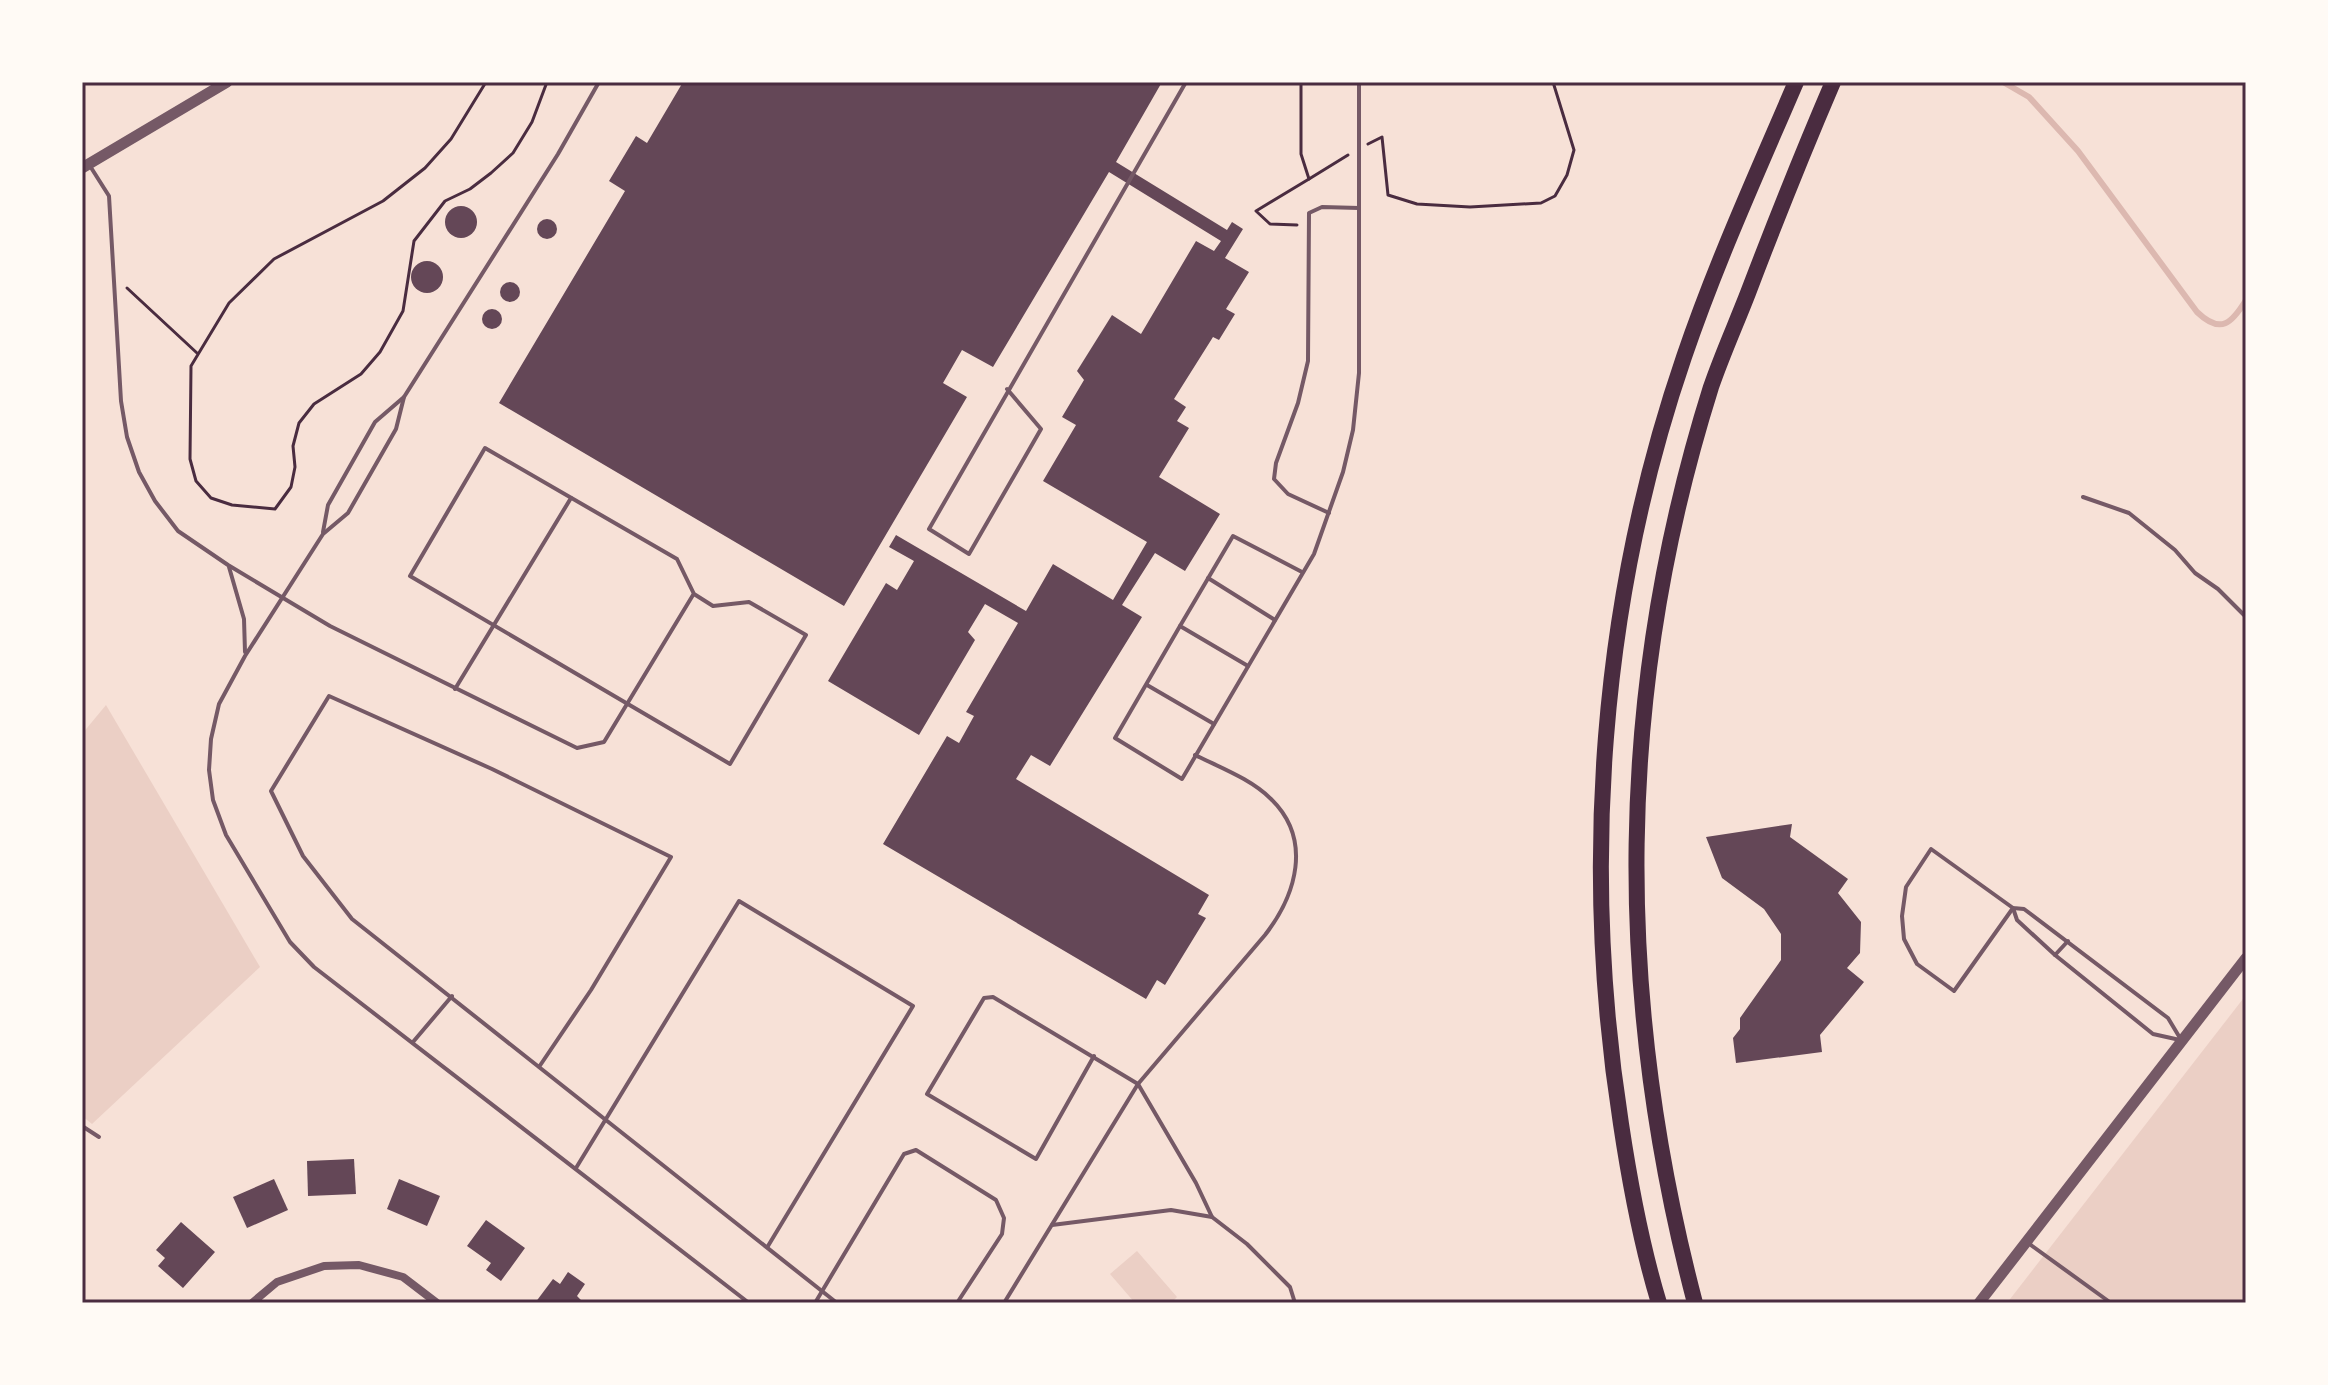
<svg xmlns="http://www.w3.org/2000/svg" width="2328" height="1385" viewBox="0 0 2328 1385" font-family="'DM Sans',sans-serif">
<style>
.green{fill:#ebcfc5}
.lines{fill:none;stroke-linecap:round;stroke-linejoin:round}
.stream{stroke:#dcb8b0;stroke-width:6}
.building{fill:#644757}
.path{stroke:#4a2c40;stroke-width:3}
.service{stroke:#755966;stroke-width:4}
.minor{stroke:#755966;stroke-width:8}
.tertiary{stroke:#755966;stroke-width:11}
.motorway{stroke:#4a2c40;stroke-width:16}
.neatline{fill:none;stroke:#4a2c40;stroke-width:3}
</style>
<rect width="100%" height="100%" fill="#f7e1d7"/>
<g class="green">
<path d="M 106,705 L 260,967 L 92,1124 L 82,1116 L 82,734 Z"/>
<path d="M 2246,995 L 2246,1303 L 2007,1303 Z"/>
<path d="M 1137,1251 L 1177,1297 L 1171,1303 L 1135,1303 L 1110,1274 Z"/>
</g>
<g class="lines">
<path class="stream" d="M 2003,82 L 2029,97 L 2078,151 L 2197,312 C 2221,335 2232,323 2246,300"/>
</g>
<g class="building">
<path d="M 683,82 L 1162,82 L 1116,162 L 1227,230 L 1232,222 L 1243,229 L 1225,258 L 1249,272 L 1226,309 L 1235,314 L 1219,340 L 1213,337 L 1174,399 L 1186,407 L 1177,421 L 1189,428 L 1159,477 L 1220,514 L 1185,571 L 1155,553 L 1122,605 L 1142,617 L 1050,766 L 1031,755 L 1016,779 L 1209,895 L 1198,914 L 1206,918 L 1165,985 L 1157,980 L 1146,999 L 883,844 L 947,736 L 959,743 L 974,716 L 966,712 L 1018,623 L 985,604 L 968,632 L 975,640 L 919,735 L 828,681 L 886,583 L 897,590 L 914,561 L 889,547 L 896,535 L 1026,611 L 1053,564 L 1113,600 L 1147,542 L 1043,481 L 1076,425 L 1062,417 L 1084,380 L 1077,371 L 1112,315 L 1141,334 L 1196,241 L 1214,251 L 1221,241 L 1109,172 L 993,367 L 962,350 L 943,383 L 967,397 L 844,606 L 499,403 L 625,191 L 609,181 L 636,136 L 647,143 Z"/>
<circle cx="461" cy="222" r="16"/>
<circle cx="547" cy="229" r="10"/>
<circle cx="427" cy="277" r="16"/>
<circle cx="510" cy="292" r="10"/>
<circle cx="492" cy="319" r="10"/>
<path d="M 1792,824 L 1790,837 L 1848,879 L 1838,893 L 1861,922 L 1860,953 L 1847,968 L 1864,982 L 1820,1035 L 1822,1052 L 1736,1063 L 1733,1038 L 1740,1029 L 1740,1018 L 1781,960 L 1781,934 L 1764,909 L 1722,878 L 1706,837 Z"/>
<path d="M 354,1159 L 356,1194 L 308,1196 L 307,1161 Z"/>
<path d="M 274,1179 L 288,1210 L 247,1228 L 233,1197 Z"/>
<path d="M 399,1179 L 440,1196 L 427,1226 L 387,1209 Z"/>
<path d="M 486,1220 L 525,1248 L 501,1281 L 486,1270 L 491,1263 L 467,1246 Z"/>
<path d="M 181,1222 L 215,1252 L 183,1288 L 158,1266 L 165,1258 L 156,1250 Z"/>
<path d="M 568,1272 L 585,1284 L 577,1296 L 584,1303 L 535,1303 L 553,1279 L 560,1284 Z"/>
</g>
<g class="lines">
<g class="path">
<path d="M 486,82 L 451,139 L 425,168 L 383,201 L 274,259 L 229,303 L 191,366 L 190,459 L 196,481 L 211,498 L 232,505 L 275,509 L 291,487 L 295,467 L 293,446 L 299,423 L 314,404 L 361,374 L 380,352 L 403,311 L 414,241 L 445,201 L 470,189 L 491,173 L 513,153 L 532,122 L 547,82"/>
<path d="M 1301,82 L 1301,154 L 1309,179 L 1348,155"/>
<path d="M 1368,144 L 1382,137 L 1388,195 L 1417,204 L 1470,207 L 1541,203 L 1555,196 L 1567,175 L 1574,150 L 1553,82"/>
<path d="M 1297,225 L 1270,224 L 1256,211 L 1309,179"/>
<path d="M 127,288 L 197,353"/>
</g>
<g class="service">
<path d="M 90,166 L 109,196 L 121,401 L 127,437 L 139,472 L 155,501 L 178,531 L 228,565 L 330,626 L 577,748 L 604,742 L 693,595"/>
<path d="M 1007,389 L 1041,429 L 969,554 L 929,529 L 1186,82"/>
<path d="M 404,397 L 396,429 L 348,513 L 323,534 L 245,656 L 219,704 L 211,739 L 209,770 L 213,800 L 226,835 L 290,942 L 314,967 L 749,1303"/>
<path d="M 485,448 L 677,559 L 694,594 L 713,606 L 749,602 L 806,635 L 730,764 L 410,576 Z"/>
<path d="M 2083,497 L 2129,513 L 2175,550 L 2195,573 L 2218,589 L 2246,617"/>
<path d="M 1329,513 L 1288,494 L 1274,479 L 1276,463 L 1298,403 L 1308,361 L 1309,213 L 1322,207 L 1359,208"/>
<path d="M 323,532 L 328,505 L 375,422 L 404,397 L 558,154 L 599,82"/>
<path d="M 229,567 L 244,619 L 245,652"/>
<path d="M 1208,578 L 1275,620"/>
<path d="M 1180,626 L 1115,738 L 1182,779 L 1314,554 L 1343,472 L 1353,430 L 1359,373 L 1359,82"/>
<path d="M 1248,666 L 1180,626 L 1233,536 L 1302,572"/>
<path d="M 1147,685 L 1214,724"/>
<path d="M 455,689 L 571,498"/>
<path d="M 2013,908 L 1954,991 L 1917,964 L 1904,939 L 1902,916 L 1906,887 L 1931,849 L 2013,908 L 2024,909 L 2168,1018 L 2180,1038"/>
<path d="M 2013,908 L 2017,920 L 2055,955 L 2153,1034 L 2180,1040"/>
<path d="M 2055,955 L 2068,941"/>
<path d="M 413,1042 L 452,996"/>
<path d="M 1094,1056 L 1036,1159 L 927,1094 L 984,998 L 993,997 L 1138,1084 L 1196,1183 L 1212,1217 L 1247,1244 L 1290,1287 L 1295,1303"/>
<path d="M 539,1067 L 591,990 L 671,857 L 492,769 L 329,696 L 271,791 L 303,856 L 352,919 L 837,1303"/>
<path d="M 82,1126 L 99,1137"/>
<path d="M 576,1168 L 739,901 L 913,1006 L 768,1246"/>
<path d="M 1052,1225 L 1171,1210 L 1212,1217"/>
<path d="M 2028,1243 L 2111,1303"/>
<path d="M 815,1303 L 904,1154 L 916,1150 L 996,1200 L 1004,1218 L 1002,1234 L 957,1303"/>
<path d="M 1004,1303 L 1138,1084 L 1265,935 C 1296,895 1313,840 1271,799 C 1251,779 1221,768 1195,755"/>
</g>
<path class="minor" d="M 252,1303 L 277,1282 L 324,1266 L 359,1265 L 403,1277 L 437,1303"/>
<g class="tertiary">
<path d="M 82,168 L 227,82"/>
<path d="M 1979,1303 L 2246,958"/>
</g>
<g class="motorway">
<path d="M 1659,1303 C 1641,1244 1630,1184 1621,1124 C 1581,869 1600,602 1684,357 C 1716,263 1757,173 1796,82"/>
<path d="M 1695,1303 C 1614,995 1615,692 1711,387 C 1722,355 1736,324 1748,293 C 1775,222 1803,152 1833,82"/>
</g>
</g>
<rect width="2328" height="1385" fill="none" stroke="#fffaf5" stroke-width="168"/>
<rect x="84" y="84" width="2160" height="1217" class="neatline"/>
</svg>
